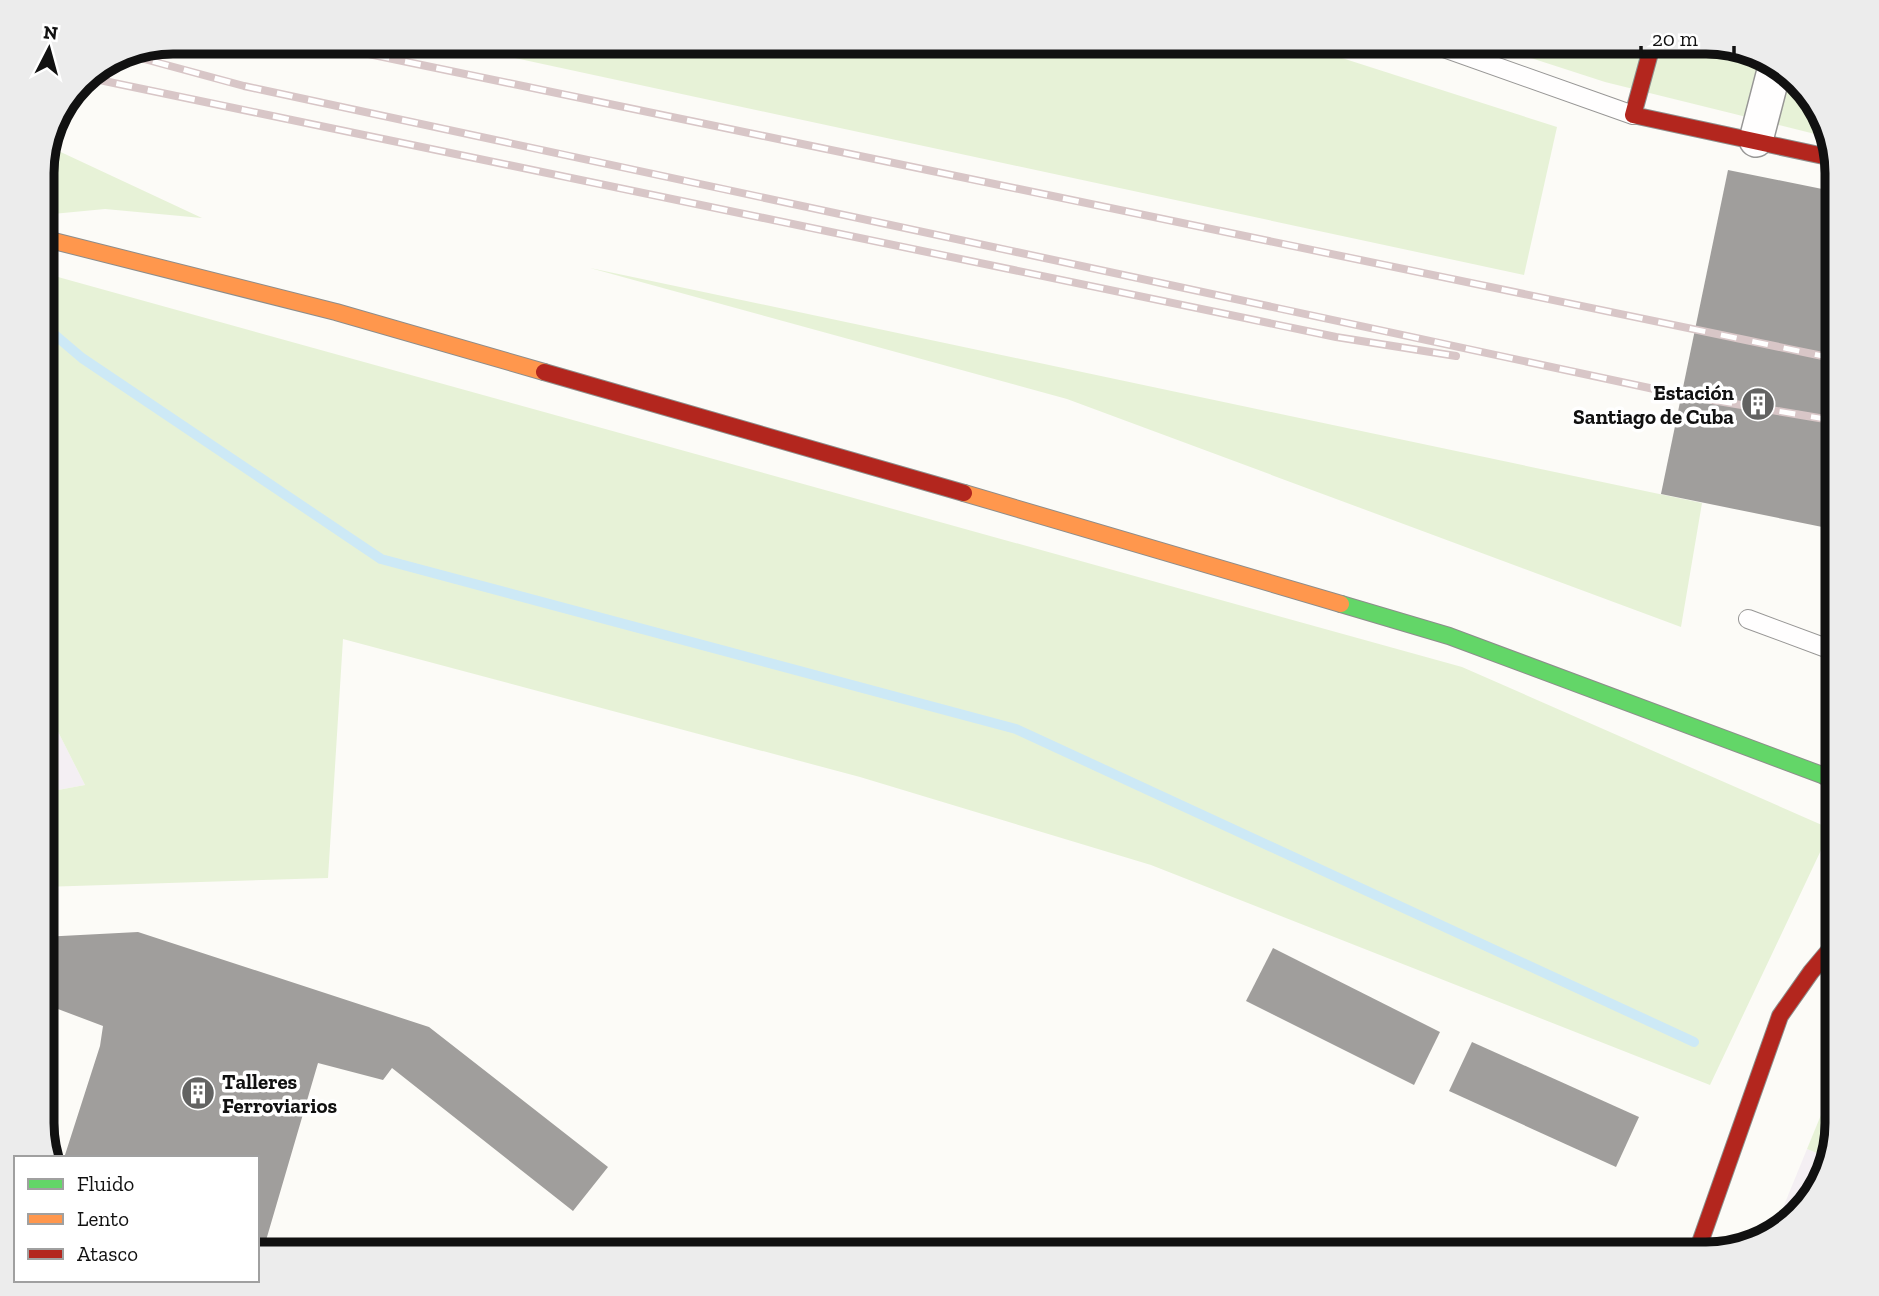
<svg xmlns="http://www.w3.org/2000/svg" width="1879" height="1296" viewBox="0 0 1879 1296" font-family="'Zilla Slab',serif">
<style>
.industrial{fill:#f4eff3}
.green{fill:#e7f2d7}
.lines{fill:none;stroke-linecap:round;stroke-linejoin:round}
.stream{stroke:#cde9f6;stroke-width:10}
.building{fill:#a09e9c}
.lane-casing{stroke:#979695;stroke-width:20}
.street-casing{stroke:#979695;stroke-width:36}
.fast-casing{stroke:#8d8d8b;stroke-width:18}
.slow-casing{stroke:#8d8d8b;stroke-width:18}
.jam-casing{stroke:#8d8d8b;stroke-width:18}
.lane{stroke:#fffefe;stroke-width:18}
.street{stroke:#fffefe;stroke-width:33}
.fast{stroke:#63d668;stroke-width:16}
.slow{stroke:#ff974d;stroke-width:16}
.jam{stroke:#b3261e;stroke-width:16}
.rail-casing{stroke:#d8c6c7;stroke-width:8}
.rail{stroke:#fff;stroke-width:5;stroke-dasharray:16;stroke-linecap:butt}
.labels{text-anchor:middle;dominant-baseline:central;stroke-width:7;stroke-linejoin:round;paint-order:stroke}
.poi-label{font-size:21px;font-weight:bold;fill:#111;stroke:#fff;text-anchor:end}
.rim{fill:none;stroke:#111;stroke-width:9}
</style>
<rect width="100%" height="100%" fill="#fcfbf7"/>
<g class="industrial">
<path d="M 42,700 L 85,785 L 42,793 Z"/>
<path d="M 1807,1149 L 1827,1157 L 1815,1196 L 1771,1237 Z"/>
</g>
<g class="green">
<path d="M 440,42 L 1292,42 L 1557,127 L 1524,275 Z"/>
<path d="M 1482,42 L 1706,42 L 1779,64 L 1820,108 L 1827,137 L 1605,82 Z"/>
<path d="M 50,147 L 202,218 L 105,209 L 42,215 L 42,165 Z"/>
<path d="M 590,268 L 1702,503 L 1681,627 L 1067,399 Z"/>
<path d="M 58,277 L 1462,667 L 1831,829 L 1710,1085 L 1151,865 L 860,777 L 343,639 L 328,878 L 42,887 L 42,793 L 85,785 L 42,700 L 42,282 Z"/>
<path d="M 1837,1076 L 1837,1123 L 1827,1157 L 1807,1149 Z"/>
</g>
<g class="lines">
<g class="stream">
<path d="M 42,324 L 82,358 L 381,559 L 1016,729 L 1694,1042"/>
<path d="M 1832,1105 L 1837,1107"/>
</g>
</g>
<g class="building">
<path d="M 1728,170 L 1837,192 L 1837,530 L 1661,494 Z"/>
<path d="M 138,932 L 429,1027 L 608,1167 L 573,1211 L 392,1068 L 383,1080 L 318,1063 L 262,1254 L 257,1254 L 257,1158 L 64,1158 L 100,1046 L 103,1026 L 42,1003 L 42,937 Z"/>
<path d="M 1273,948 L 1440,1032 L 1414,1085 L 1246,1001 Z"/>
<path d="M 1472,1042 L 1639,1117 L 1616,1167 L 1449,1091 Z"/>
</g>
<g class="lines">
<g class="lane-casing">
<g id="lane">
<path d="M 1427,42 L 1633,115"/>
<path d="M 1748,619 L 1837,652"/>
</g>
</g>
<g class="street-casing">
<path id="street" d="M 1756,140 L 1776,63"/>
</g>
<g class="fast-casing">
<path id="fast" d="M 1341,604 L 1449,636 L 1822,775 L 1837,783"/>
</g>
<g class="slow-casing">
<g id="slow">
<path d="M 42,238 L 336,312 L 544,372"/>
<path d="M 964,493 L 1341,604"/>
</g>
</g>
<g class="jam-casing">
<g id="jam">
<path d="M 1653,42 L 1633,115 L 1833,158"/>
<path d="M 544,372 L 964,493"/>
<path d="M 1696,1254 L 1780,1016 L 1811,972 L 1837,941"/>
</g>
</g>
<use href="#lane" class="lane"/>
<use href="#street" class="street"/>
<use href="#fast" class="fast"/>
<use href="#slow" class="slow"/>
<use href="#jam" class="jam"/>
<g class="rail-casing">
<g id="rail">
<path d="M 311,42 L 1837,359"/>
<path d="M 122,53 L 244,86 L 1682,395 L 1837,421"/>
<path d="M 85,77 L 1336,337 L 1456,356"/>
</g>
</g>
<use href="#rail" class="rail"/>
</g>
<defs>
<g id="building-disc" transform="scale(1.75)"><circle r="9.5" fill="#636362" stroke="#fff"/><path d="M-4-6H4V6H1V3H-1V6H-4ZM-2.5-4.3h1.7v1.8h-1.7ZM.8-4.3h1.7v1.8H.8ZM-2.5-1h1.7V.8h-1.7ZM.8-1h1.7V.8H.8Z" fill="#fff"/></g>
</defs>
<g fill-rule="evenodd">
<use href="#building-disc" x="1758" y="404"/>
<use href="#building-disc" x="198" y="1093"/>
</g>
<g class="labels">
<g class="poi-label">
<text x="1734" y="392">Estación<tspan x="1734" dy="24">Santiago de Cuba</tspan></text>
<text x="222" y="1081" text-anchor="start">Talleres<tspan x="222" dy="24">Ferroviarios</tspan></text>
</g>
</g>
<path d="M0 0H1879V1296H0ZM173 54H1706A119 119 0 0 1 1825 173V1123A119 119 0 0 1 1706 1242H173A119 119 0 0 1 54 1123V173A119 119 0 0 1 173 54Z" fill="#ececec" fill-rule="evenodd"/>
<path class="rim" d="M173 54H1706A119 119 0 0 1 1825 173V1123A119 119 0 0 1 1706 1242H173A119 119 0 0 1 54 1123V173A119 119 0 0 1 173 54Z"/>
<rect x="14" y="1156" width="245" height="126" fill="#ffffff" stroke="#a0a0a0" stroke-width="2"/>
<rect x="28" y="1179" width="35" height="10" fill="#63d668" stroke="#a0a0a0" stroke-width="2"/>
<text x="77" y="1191" font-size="21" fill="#111111">Fluido</text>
<rect x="28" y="1214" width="35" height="10" fill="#ff974d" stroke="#a0a0a0" stroke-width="2"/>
<text x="77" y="1226" font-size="21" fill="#111111">Lento</text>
<rect x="28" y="1249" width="35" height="10" fill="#b3261e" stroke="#a0a0a0" stroke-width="2"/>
<text x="77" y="1261" font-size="21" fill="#111111">Atasco</text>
<g transform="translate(49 49) rotate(6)" stroke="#ffffff" stroke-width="5" paint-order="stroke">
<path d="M0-5L12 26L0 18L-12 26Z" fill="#111111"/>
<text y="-10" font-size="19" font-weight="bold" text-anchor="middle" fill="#111111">N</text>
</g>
<path d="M1641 46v10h93v-10" fill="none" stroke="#111111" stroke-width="3.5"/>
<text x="1652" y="46" font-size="21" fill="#111111" stroke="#ffffff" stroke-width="5" paint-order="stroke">20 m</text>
</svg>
